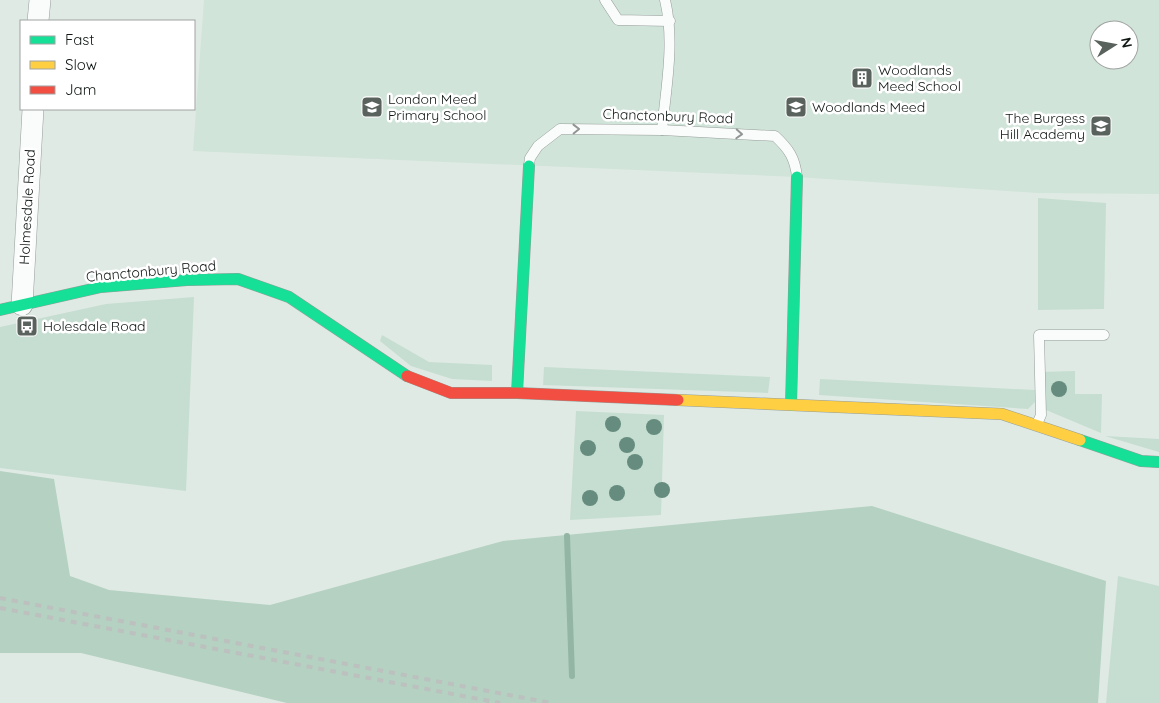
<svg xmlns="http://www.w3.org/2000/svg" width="1159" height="703" viewBox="0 0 1159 703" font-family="Quicksand,sans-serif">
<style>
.built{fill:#d0e4d9;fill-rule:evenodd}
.green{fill:#c6ded1}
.forest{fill:#b4d1c2}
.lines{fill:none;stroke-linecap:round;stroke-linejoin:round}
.stream{stroke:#93b5a4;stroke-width:6}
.lane-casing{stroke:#959d99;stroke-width:11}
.street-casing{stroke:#959d99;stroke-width:22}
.fast-casing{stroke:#959d99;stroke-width:12}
.slow-casing{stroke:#959d99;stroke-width:12}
.jam-casing{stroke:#959d99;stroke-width:12}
.lane{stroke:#fafcfb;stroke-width:10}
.street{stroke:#fafcfb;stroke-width:21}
.fast{stroke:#16e098;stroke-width:11}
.slow{stroke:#ffcf43;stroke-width:11}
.jam{stroke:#f24e42;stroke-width:11}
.rail{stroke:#bcc0be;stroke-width:4;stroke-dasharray:6 6;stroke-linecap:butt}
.tree{fill:#658c7e}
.oneway{stroke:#919593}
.labels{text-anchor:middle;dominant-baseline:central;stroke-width:5;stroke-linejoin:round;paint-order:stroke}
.poi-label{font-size:14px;fill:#111814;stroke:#fff;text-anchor:start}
.street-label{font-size:14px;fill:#111814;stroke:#fff}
</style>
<rect width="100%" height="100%" fill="#dfeae4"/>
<path class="built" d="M 204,0 L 1159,0 L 1159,194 L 1038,193 L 797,177 L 193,151 ZM 1099,30 L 1129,30 L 1129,60 L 1099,60 Z"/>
<g class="green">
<path d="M 1038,198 L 1106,203 L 1104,309 L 1038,310 Z"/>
<path d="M 194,297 L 186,491 L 0,468 L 0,327 L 106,304 Z"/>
<path d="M 382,335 L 429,362 L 492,365 L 492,381 L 452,379 L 411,366 L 380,341 Z"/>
<path d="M 544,367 L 770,377 L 768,393 L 543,385 Z"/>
<path d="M 1075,371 L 1075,394 L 1102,394 L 1101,433 L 1046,410 L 1040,390 L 1039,372 Z"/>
<path d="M 820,379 L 1035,390 L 1035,402 L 1028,409 L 819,395 Z"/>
<path d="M 576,411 L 664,415 L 661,515 L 570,520 Z"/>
<path d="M 1105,436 L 1159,439 L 1159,452 Z"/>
<path d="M 1118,576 L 1159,586 L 1159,703 L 1106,703 Z"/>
</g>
<path class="forest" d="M 0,471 L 54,479 L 70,576 L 109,590 L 270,605 L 503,541 L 872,506 L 1106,581 L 1098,703 L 287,703 L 81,653 L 0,653 Z"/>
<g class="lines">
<path class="stream" d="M 567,536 L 572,676"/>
<g class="lane-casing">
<g id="lane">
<path d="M 605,0 L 618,20 L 670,21"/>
<path d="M 662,130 C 666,87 675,42 665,0"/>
<path d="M 529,165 L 530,158 L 538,146 L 560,129 L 662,130 L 775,136 C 789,149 795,158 797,177"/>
<path d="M 1037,424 L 1041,415 L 1039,335 L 1104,335"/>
</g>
</g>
<g class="street-casing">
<g id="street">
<path d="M 38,21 L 40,0"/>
<path d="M 22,305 L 33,109"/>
</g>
</g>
<g class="fast-casing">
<g id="fast">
<path d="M 0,310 L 101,287 L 187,280 L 238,279 L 289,297 L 407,376"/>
<path d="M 517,393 L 529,166"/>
<path d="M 791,405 L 797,177"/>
<path d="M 1080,440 L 1141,461 L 1159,462"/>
</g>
</g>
<g class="slow-casing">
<path id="slow" d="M 678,400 L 1002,414 L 1080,440"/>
</g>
<g class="jam-casing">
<path id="jam" d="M 407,376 L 451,393 L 517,393 L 678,400"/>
</g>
<use href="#lane" class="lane"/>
<use href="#street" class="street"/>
<use href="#fast" class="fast"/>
<use href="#slow" class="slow"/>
<use href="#jam" class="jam"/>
<g class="rail">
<path d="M 0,598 L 551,703"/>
<path d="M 0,608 L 500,703"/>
</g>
</g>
<g class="tree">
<circle cx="1059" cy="389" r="8"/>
<circle cx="613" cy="424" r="8"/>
<circle cx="654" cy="427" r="8"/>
<circle cx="627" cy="445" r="8"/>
<circle cx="588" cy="448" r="8"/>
<circle cx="635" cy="462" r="8"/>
<circle cx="662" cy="490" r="8"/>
<circle cx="617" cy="493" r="8"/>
<circle cx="590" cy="498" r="8"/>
</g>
<defs><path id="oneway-chevron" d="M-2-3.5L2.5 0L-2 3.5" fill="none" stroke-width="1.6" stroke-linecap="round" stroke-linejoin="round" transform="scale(1.25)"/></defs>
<g class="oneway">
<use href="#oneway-chevron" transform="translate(576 129) rotate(-1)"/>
<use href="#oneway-chevron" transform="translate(739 134) rotate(3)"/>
</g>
<defs>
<g id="building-square" transform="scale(1.125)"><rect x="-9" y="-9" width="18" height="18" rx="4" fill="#59625d" stroke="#fff"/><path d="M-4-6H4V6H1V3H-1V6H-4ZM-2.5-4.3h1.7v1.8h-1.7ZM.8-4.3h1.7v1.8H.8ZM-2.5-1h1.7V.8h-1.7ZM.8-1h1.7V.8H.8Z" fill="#fff"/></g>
<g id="school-square" transform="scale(1.125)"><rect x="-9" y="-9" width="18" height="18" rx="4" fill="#59625d" stroke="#fff"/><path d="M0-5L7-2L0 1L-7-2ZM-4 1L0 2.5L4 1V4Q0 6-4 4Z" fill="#fff"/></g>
<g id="bus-square" transform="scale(1.125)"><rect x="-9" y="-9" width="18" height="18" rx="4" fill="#59625d" stroke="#fff"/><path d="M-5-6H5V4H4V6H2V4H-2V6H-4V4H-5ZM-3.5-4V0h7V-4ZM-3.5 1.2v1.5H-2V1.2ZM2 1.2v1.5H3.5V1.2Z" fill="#fff"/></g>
</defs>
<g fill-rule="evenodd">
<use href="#building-square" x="862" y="78"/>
<use href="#school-square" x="372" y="107"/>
<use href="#school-square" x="796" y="107"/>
<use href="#school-square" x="1101" y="126"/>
<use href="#bus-square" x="27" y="326"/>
</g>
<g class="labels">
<g class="poi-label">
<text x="878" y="70">Woodlands<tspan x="878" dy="16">Meed School</tspan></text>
<text x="388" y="99">London Meed<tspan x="388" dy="16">Primary School</tspan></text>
<text x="812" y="107">Woodlands Meed</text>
<text x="1085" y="118" text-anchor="end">The Burgess<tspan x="1085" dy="16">Hill Academy</tspan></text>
<text x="43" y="326">Holesdale Road</text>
</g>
<g class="street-label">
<text transform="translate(668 116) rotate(2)">Chanctonbury Road</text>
<text transform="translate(27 207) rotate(-87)">Holmesdale Road</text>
<text transform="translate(151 271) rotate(-5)">Chanctonbury Road</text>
</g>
</g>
<rect x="20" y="20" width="175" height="90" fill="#ffffff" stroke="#a0a3a1"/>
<rect x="30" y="36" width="25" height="8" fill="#16e098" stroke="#a0a3a1"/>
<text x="65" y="45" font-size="15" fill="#111814">Fast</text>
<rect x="30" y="61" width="25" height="8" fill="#ffcf43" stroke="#a0a3a1"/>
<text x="65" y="70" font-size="15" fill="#111814">Slow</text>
<rect x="30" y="86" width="25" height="8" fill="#f24e42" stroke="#a0a3a1"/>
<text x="65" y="95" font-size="15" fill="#111814">Jam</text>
<g transform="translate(1114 45) rotate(79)"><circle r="24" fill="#ffffff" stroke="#a0a3a1"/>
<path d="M0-4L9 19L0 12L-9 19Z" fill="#59625d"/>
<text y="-8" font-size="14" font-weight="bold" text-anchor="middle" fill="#111814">N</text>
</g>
</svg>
